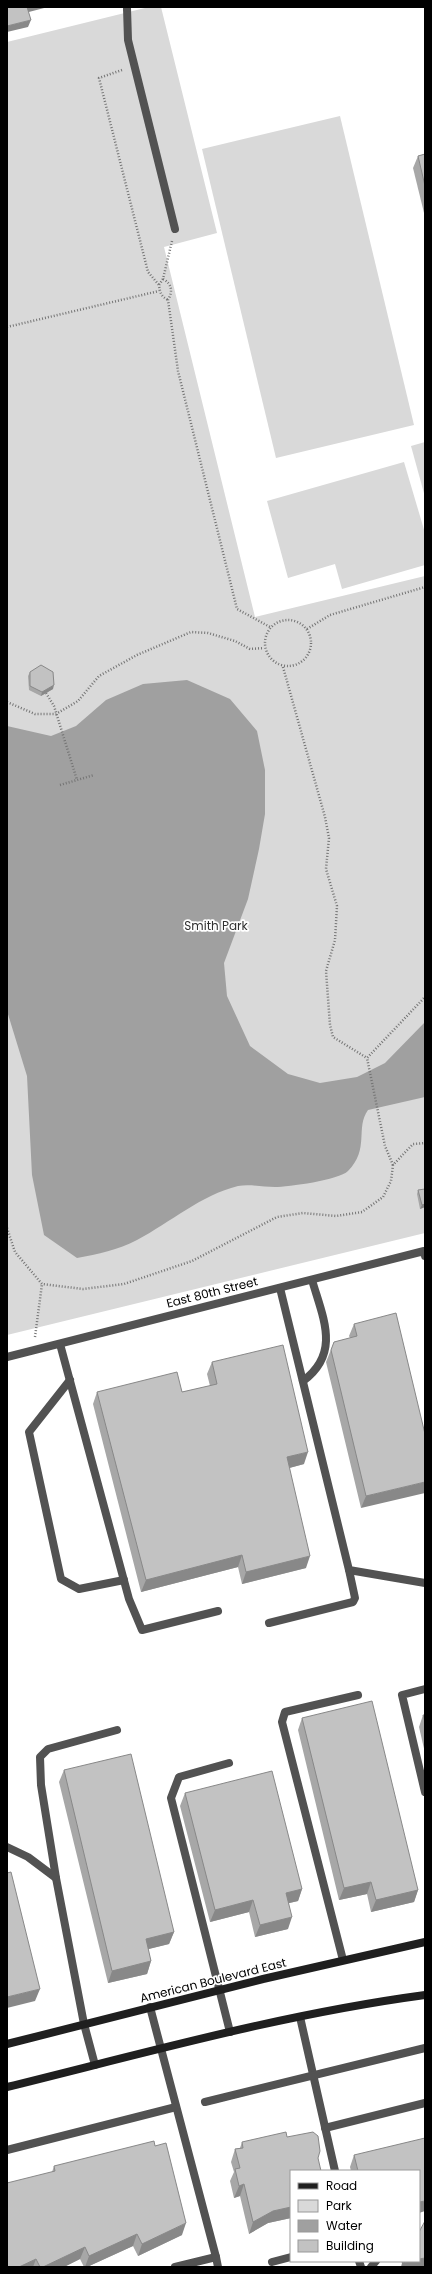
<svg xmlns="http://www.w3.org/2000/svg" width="432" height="2274" viewBox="0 0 432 2274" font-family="Poppins,sans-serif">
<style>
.green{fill:#d9d9d9}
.water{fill:#a0a0a0}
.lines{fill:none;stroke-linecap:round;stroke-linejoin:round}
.path{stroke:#747474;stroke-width:2.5;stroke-dasharray:1 2;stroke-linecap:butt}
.service{stroke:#525252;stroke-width:8}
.minor{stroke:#525252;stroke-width:8}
.secondary{stroke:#1f1f1f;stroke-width:8}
.wall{fill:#a7a7a7}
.shaded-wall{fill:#888}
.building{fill:#c2c2c2;stroke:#888}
.labels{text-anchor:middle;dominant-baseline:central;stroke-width:3.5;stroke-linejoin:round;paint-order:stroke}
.park-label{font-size:12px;fill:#303030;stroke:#fff}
.street-label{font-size:12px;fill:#000;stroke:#fff}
</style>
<rect width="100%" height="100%" fill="#fff"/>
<g class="green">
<path d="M 149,7 L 161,7 L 217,233 L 164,247 L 255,617 L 425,576 L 425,1233 L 7,1335 L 7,42 Z"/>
<path d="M 340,116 L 414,425 L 276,458 L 202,149 Z"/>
<path d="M 425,442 L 425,497 L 411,446 Z"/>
<path d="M 404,462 L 425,533 L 425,565 L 342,589 L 335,564 L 288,578 L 267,501 Z"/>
</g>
<path class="water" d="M 187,680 L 230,699 L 257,731 L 265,770 L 265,814 L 259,849 L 248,899 L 224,963 L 227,996 L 250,1046 L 288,1074 L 320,1083 L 357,1077 L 385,1063 L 425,1022 L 425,1097 L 368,1110 C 355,1128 370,1149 348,1171 C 339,1180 288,1187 275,1187 C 263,1187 250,1184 238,1186 C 201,1195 171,1222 137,1240 C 118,1250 98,1254 77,1258 L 44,1235 L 32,1175 L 27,1076 L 7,1011 L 7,726 L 51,736 L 76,726 L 106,700 L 143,684 Z"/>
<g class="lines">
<g class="path">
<path d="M 122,70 L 99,78 L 148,272 L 159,285"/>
<path d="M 172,241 L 163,279 C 172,284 173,291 168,300 L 178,371 L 237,609 L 270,627"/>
<path d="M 163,279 L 159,285 C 160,293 161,296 168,300"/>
<path d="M 7,327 L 159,291"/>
<circle cx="288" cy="643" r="23"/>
<path d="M 307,629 L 330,615 L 425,587"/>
<path d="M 283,667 L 325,817 L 329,838 L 326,869 L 337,906 L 335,940 L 326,971 L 330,1025 L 333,1037 L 367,1058"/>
<path d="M 46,693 L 54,706 L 77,780"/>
<path d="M 7,702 L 35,714 L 56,714 L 78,701 L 99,676 L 137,655 L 191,632 L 208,633 L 235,641 L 250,649 L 264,648"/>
<path d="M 60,785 L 94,775"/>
<path d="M 393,1165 L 385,1146 L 367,1058 L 425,997"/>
<path d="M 7,1228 L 15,1252 L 42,1284 L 83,1289 L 124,1284 L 192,1261 L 277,1217 L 303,1213 L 336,1216 L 362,1212 L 383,1197 L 391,1181 L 393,1165 L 413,1144 L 425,1143"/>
<path d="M 35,1337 L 42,1284"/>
</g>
<g class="service">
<path d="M 127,8 L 128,40 L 175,229"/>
<path d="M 280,1288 L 349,1570 L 425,1583"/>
<path d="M 60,1344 L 129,1599 L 142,1630 L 218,1611"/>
<path d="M 70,1380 L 29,1432 L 61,1579 L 79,1589 L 124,1580"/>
<path d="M 303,1381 C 341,1353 323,1318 312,1280"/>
<path d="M 269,1623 L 353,1602 L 355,1598 L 349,1570"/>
<path d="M 425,1689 L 402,1695 L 425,1792"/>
<path d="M 229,1763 L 179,1777 L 171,1798 L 230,2032"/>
<path d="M 7,1847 L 28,1857 L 56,1878 L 84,2024 L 95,2065"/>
<path d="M 56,1878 L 41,1785 L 40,1757 L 48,1749 L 117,1730"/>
<path d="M 343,1960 L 282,1722 L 285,1712 L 358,1695"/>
<path d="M 150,2007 L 216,2257 L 175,2267"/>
<path d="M 300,2017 L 335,2171"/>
<path d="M 205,2102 L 425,2048"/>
<path d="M 325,2128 L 425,2103"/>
<path d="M 7,2150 L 176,2107"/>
<path d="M 216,2257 L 218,2267"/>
<path d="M 359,2261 L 361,2267"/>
<path d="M 272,2262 L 291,2257"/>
<path d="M 371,2267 L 376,2261"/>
</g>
<g class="minor">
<path d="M 127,7 L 127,8"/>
<path d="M 7,1357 L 424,1251 L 425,1256"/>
</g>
<g class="secondary">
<path d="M 7,2044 L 263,1979 L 425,1942"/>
<path d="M 7,2087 C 145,2053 283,2014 425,1995"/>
</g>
</g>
<g class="wall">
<path d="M 425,154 L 425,217 L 413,168 L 418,156 Z"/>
<path d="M 30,672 L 53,689 L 41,696 L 29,690 L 28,676 Z"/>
<path d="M 418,1190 L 425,1207 L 420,1209 L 417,1194 Z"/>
<path d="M 354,1324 L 425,1434 L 361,1508 L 326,1362 L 334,1342 L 350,1338 L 349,1336 Z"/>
<path d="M 212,1362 L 304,1464 L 289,1468 L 306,1568 L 242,1584 L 238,1567 L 141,1592 L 93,1404 L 97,1392 L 182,1392 L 210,1386 L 207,1374 Z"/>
<path d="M 423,1715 L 425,1715 L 425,1753 L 419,1727 Z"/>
<path d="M 302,1718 L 418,1890 L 414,1902 L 371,1912 L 367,1894 L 339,1900 L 298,1730 Z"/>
<path d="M 64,1770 L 174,1932 L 169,1944 L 148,1949 L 151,1961 L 147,1974 L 108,1983 L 59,1782 Z"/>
<path d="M 185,1793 L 302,1889 L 298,1901 L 289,1903 L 288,1929 L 255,1937 L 249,1912 L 210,1922 L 180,1806 Z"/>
<path d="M 242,2142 L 291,2171 L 291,2218 L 268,2223 L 249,2234 L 240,2196 L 234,2198 L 230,2181 L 234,2172 L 231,2162 L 235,2149 L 240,2148 Z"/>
<path d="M 354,2155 L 419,2171 L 351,2171 L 350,2167 Z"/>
<path d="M 54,2166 L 182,2235 L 138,2256 L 133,2246 L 87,2267 L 84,2267 L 80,2259 L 64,2267 L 7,2267 L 52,2172 Z"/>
</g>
<g class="shaded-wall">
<path d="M 27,7 L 48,7 L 25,13 Z"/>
<path d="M 31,20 L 28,27 L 7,32 L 7,26 Z"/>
<path d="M 54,685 L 53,689 L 41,696 L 42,692 Z"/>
<path d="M 425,1204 L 425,1207 L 420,1209 L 422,1205 Z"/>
<path d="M 308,1452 L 304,1464 L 282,1470 L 287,1457 Z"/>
<path d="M 425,1482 L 425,1493 L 361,1508 L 366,1496 Z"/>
<path d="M 242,1555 L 238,1567 L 141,1592 L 146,1580 Z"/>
<path d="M 310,1556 L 306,1568 L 242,1584 L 246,1572 Z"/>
<path d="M 371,1882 L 367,1894 L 339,1900 L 344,1888 Z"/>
<path d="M 302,1889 L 298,1901 L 281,1905 L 286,1893 Z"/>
<path d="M 418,1890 L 414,1902 L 371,1912 L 376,1900 Z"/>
<path d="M 253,1900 L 249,1912 L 210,1922 L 215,1910 Z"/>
<path d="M 292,1917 L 288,1929 L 255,1937 L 260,1925 Z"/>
<path d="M 174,1932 L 169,1944 L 141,1951 L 146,1939 Z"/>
<path d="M 151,1961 L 147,1974 L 108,1983 L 112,1971 Z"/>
<path d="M 40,1989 L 35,2001 L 7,2008 L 7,1997 Z"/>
<path d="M 244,2184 L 240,2196 L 234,2198 L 239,2186 Z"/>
<path d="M 425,2201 L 425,2211 L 419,2213 L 419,2202 Z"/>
<path d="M 291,2207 L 291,2218 L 268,2223 L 249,2234 L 253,2222 L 273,2211 Z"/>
<path d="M 186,2223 L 182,2235 L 138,2256 L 142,2244 Z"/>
<path d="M 137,2234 L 133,2246 L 87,2267 L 85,2267 L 89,2256 Z"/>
<path d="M 85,2247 L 80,2259 L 64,2267 L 43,2267 Z"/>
<path d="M 425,2258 L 425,2267 L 401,2267 L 402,2263 L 412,2261 L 419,2261 L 419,2259 Z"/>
<path d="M 36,2259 L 33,2267 L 19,2267 Z"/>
</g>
<g class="building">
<path d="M 7,7 L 27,7 L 31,20 L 7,26 Z"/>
<path d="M 425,154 L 425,186 L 418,156 Z"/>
<path d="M 41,665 L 53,672 L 54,685 L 42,692 L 30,686 L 30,672 Z"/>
<path d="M 425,1189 L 425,1204 L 422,1205 L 418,1190 Z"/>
<path d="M 396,1313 L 425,1434 L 425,1482 L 366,1496 L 331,1350 L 334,1342 L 357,1336 L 354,1324 Z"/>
<path d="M 283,1345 L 308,1452 L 287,1457 L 310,1556 L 246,1572 L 242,1555 L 146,1580 L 97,1392 L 177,1372 L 182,1392 L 217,1384 L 212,1362 Z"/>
<path d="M 372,1701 L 418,1890 L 376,1900 L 371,1882 L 344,1888 L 302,1718 Z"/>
<path d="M 423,1715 L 425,1715 L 425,1722 Z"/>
<path d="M 131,1754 L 174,1932 L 146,1939 L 151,1961 L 112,1971 L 64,1770 Z"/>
<path d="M 272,1771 L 302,1889 L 286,1893 L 292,1917 L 260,1925 L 253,1900 L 215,1910 L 185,1793 Z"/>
<path d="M 11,1872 L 40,1989 L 7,1997 L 7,1873 Z"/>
<path d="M 286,2132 L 287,2137 L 313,2132 L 318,2136 L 320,2151 L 318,2158 L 321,2171 L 291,2171 L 291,2207 L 273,2211 L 253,2222 L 244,2184 L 239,2186 L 235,2169 L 240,2168 L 235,2149 L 243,2148 L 242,2142 Z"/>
<path d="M 425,2138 L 425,2201 L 419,2202 L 419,2171 L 358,2171 L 354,2155 Z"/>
<path d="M 154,2141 L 155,2146 L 166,2143 L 186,2223 L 142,2244 L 137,2234 L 89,2256 L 85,2247 L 43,2267 L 40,2267 L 36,2259 L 19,2267 L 7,2267 L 7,2183 L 55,2171 L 54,2166 Z"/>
<path d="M 425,2221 L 425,2258 L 419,2259 L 419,2232 Z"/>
<path d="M 403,2261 L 412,2261 L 402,2263 Z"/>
</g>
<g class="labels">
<g class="park-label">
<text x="216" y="925">Smith Park</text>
</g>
<g class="street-label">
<text transform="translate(212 1292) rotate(-14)">East 80th Street</text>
<text transform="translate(213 1980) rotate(-14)">American Boulevard East</text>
</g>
</g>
<rect width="432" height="2274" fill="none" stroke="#000000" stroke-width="16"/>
<rect x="290" y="2170" width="130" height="92" fill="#ffffff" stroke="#999999"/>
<rect x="298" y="2183" width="20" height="6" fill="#1f1f1f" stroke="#999999"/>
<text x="326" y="2190" font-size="12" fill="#000000">Road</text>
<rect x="298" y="2200" width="20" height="12" fill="#d9d9d9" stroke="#999999"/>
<text x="326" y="2210" font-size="12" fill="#000000">Park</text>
<rect x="298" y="2220" width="20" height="12" fill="#a0a0a0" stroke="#999999"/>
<text x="326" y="2230" font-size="12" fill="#000000">Water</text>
<rect x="298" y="2240" width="20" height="12" fill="#c2c2c2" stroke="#999999"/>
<text x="326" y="2250" font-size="12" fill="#000000">Building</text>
</svg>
